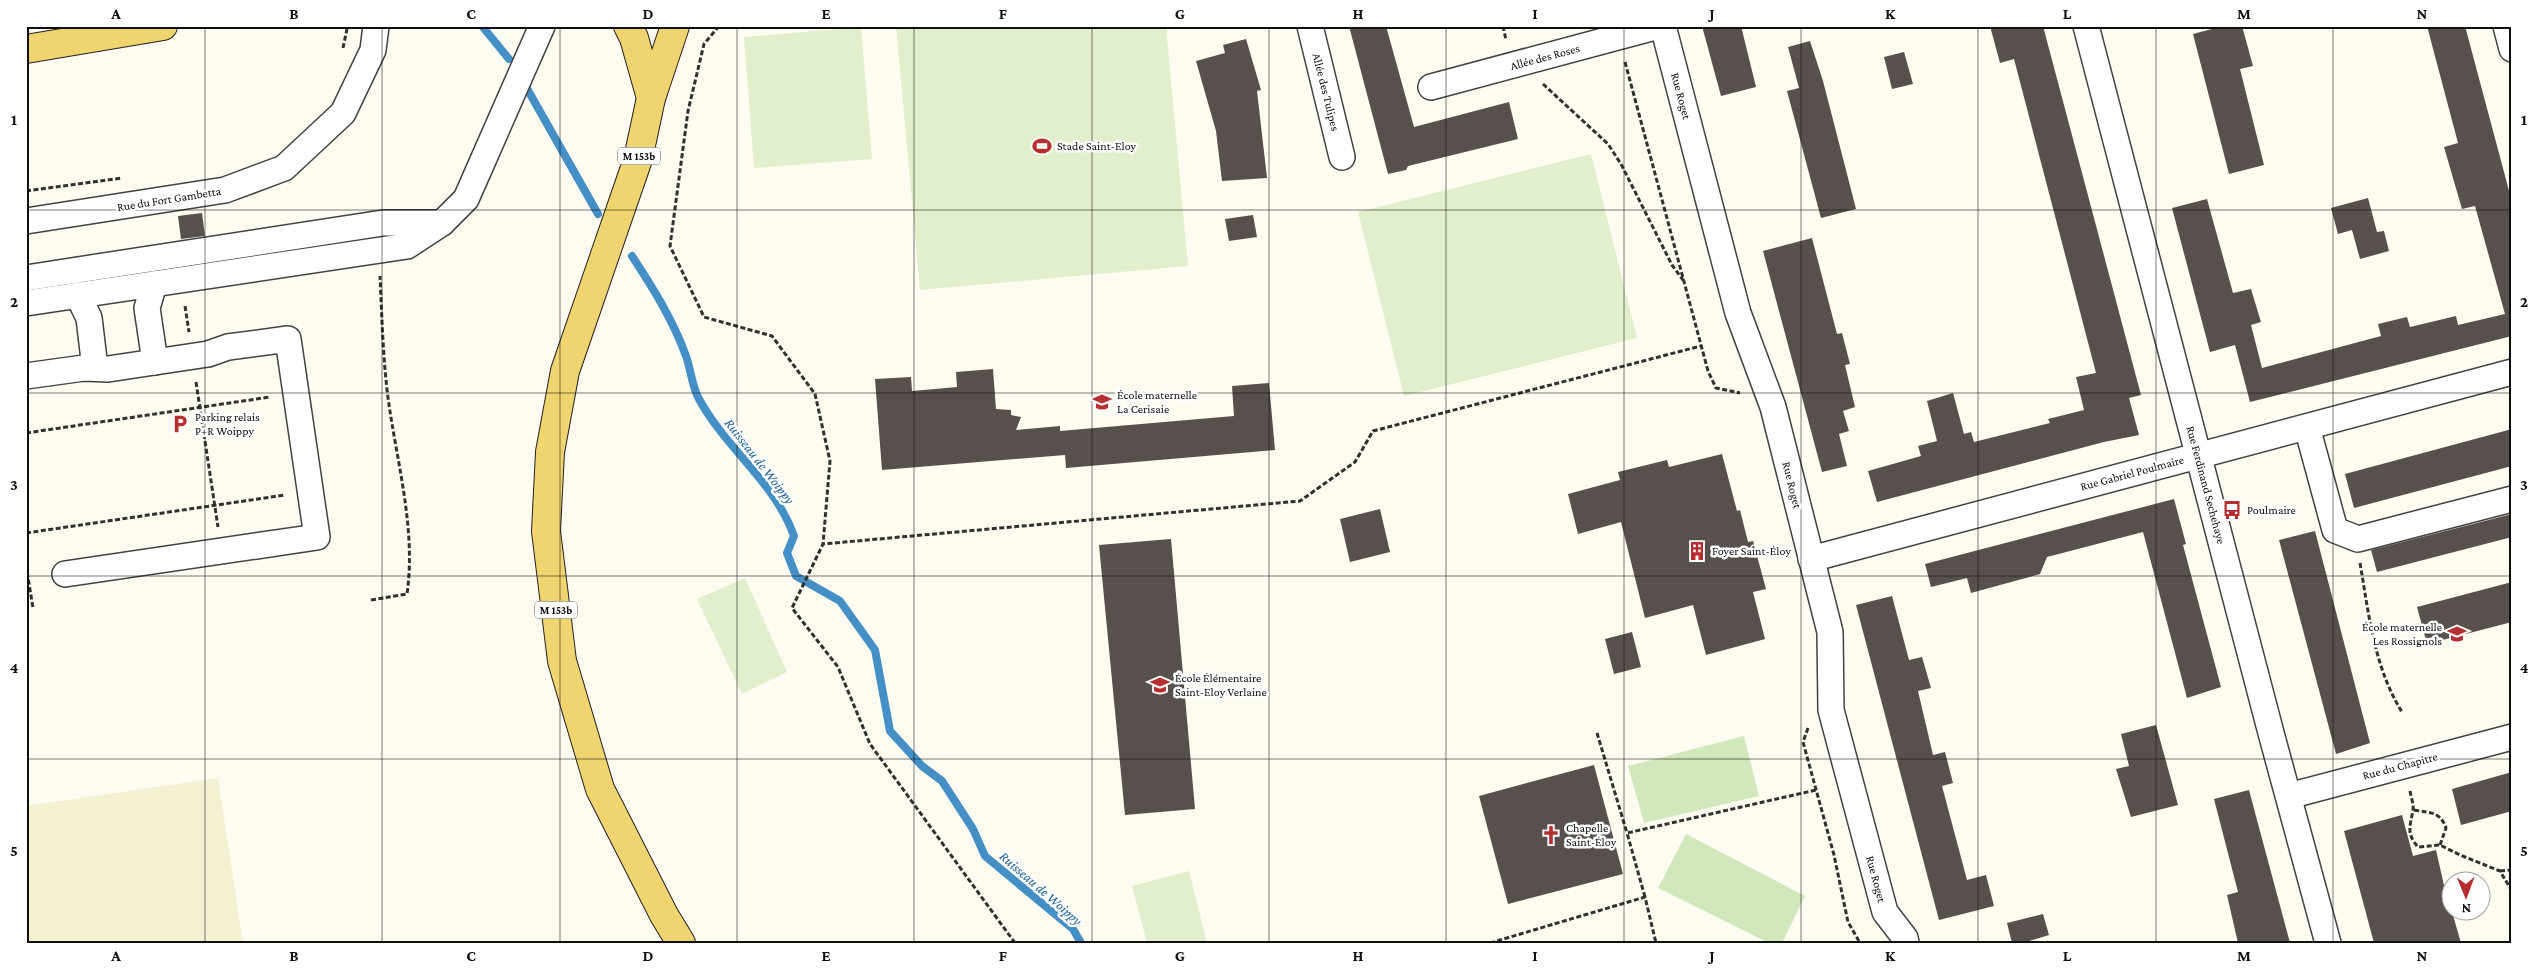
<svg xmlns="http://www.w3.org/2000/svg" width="2538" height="969" viewBox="0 0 2538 969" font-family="'Crimson Pro',serif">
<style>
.farmland{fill:#f3f1d2}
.green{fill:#d1e7bc}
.pitch{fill:#e2efcd}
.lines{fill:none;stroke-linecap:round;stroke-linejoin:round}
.stream{stroke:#448fc6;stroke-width:8}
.building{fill:#57504c}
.minor-casing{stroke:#424242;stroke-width:28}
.major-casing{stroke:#202020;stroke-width:30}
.path{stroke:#313131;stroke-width:3;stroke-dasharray:5 2.5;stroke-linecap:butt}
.minor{stroke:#fff;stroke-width:25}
.major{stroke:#f0d46f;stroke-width:28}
.grid{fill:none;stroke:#0f0f0f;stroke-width:1;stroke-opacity:0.55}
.labels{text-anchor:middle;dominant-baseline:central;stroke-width:5;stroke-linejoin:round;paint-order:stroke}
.shield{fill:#fff;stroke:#575757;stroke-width:1}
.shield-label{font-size:11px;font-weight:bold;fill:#0f0f0f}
.street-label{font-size:12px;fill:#0f0f0f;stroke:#fff}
.poi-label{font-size:12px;fill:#0f0f0f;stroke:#fff;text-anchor:start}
.water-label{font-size:14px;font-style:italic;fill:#1e619a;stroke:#fff}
.neatline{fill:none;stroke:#0f0f0f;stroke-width:2}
.grid-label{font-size:16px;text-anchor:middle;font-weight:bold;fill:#0f0f0f}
</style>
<rect width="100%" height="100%" fill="#fefcf1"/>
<path class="farmland" d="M 218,778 L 243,943 L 26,943 L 26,806 Z"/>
<g class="green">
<path d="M 1744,736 L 1759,796 L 1644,823 L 1628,766 Z"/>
<path d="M 1686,834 L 1805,896 L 1782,943 L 1769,943 L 1658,888 Z"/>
</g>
<g class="pitch">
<path d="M 896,26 L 1166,26 L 1188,266 L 920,290 Z"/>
<path d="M 861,27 L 872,159 L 754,168 L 744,37 Z"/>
<path d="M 1591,154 L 1637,338 L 1404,396 L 1358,212 Z"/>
<path d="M 745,578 L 787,672 L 742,694 L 697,599 Z"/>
<path d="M 1189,871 L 1207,943 L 1147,943 L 1132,886 Z"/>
</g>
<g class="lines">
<g class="stream">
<path d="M 482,26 L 509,59"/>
<path d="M 525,85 L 598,214"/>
<path d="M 632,256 C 653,288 673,320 686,356 C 691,370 692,387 699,399 C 726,449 775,482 794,536 L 787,553 L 796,576 L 840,601 L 875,650 L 890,731 L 922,766 L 942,781 L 973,829 L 985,856 L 1073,929 L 1081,943"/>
</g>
</g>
<g class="building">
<path d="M 1349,26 L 1386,26 L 1414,127 L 1509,102 L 1518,139 L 1408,166 L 1406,170 L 1388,174 Z"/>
<path d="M 1702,26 L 1741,26 L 1756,87 L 1721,96 Z"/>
<path d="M 1990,26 L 2043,26 L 2141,395 L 2129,398 L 2139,435 L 2104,442 L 1877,502 L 1868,471 L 1921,456 L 1918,446 L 1937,441 L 1927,401 L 1953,393 L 1964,434 L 1971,432 L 1974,442 L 2050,423 L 2048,419 L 2084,410 L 2076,377 L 2096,373 L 2014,59 L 2000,63 Z"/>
<path d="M 2223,26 L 2242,26 L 2253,66 L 2240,69 L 2264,165 L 2229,174 L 2193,34 Z"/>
<path d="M 2427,26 L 2465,26 L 2512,202 L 2512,336 L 2250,402 L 2235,345 L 2210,352 L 2172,208 L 2207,199 L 2233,293 L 2251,289 L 2261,322 L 2251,325 L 2262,368 L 2381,336 L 2378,324 L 2407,317 L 2410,327 L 2456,316 L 2458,325 L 2505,314 L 2475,206 L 2462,209 L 2444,147 L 2458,143 Z"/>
<path d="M 1246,39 L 1261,90 L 1257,91 L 1267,178 L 1222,181 L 1216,131 L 1196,61 L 1225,53 L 1223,45 Z"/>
<path d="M 1810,41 L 1823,81 L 1856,209 L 1821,218 L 1787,91 L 1799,88 L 1788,47 Z"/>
<path d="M 1904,52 L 1913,84 L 1892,89 L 1884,57 Z"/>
<path d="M 2368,198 L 2377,232 L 2384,231 L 2389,251 L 2360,259 L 2352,230 L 2338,234 L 2331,208 Z"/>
<path d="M 202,213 L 205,236 L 181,239 L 178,216 Z"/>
<path d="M 1253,215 L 1257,237 L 1229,241 L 1225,219 Z"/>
<path d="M 1812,238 L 1837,334 L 1842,333 L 1850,364 L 1845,365 L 1855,407 L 1843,411 L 1849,431 L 1839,434 L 1847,466 L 1822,472 L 1763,251 Z"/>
<path d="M 993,369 L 996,409 L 1011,410 L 1011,415 L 1021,417 L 1016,430 L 1060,426 L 1060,431 L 1234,416 L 1232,386 L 1269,383 L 1275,450 L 1066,468 L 1065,455 L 882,470 L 875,379 L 911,377 L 912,391 L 957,387 L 956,372 Z"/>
<path d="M 2512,429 L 2512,466 L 2354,508 L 2345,474 Z"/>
<path d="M 1722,454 L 1737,511 L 1740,510 L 1748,542 L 1753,541 L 1766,589 L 1753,592 L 1765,639 L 1706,655 L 1693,605 L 1645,618 L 1621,522 L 1578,534 L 1568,494 L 1620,480 L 1618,472 L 1667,460 L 1669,467 Z"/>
<path d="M 2174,499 L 2186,544 L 2183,545 L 2221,687 L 2187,698 L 2143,532 L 2047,557 L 2040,574 L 1971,593 L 1967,578 L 1931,587 L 1925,564 Z"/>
<path d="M 1380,509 L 1390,552 L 1350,562 L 1340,519 Z"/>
<path d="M 2512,514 L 2512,537 L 2377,572 L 2371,550 Z"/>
<path d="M 2315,531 L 2370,743 L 2336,754 L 2279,540 Z"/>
<path d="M 1171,539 L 1195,809 L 1125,815 L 1099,545 Z"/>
<path d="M 2512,582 L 2512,622 L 2427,644 L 2417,607 Z"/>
<path d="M 1892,596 L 1909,660 L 1922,657 L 1931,688 L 1918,691 L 1933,755 L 1945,752 L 1953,783 L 1942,786 L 1967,880 L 1986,875 L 1994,906 L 1939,920 L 1856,605 Z"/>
<path d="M 1632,632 L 1641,667 L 1614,674 L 1605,639 Z"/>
<path d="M 2156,725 L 2178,805 L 2131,817 L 2116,769 L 2129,766 L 2121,734 Z"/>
<path d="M 1594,765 L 1623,874 L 1508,904 L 1479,796 Z"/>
<path d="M 2512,772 L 2512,811 L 2461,825 L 2452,789 Z"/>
<path d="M 2249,790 L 2257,820 L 2290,943 L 2238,943 L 2227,895 L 2238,892 L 2214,799 Z"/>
<path d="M 2402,815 L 2413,856 L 2436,850 L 2450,912 L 2452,912 L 2461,943 L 2374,943 L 2344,831 Z"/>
<path d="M 2043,914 L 2049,935 L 2023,943 L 2012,943 L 2007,923 Z"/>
</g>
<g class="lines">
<g class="minor-casing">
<g id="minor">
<path d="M 1310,26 L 1342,157"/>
<path d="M 1663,26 L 1738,313 L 1773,407 L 1830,632 L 1831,710 L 1885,912 L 1905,938 L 1906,943"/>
<path d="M 2086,26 L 2271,733 L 2328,943"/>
<path d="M 2506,26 L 2512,49"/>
<path d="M 1431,87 L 1659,26"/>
<path d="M 26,221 L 225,190 L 284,168 L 343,113 L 373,50 L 376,26"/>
<path d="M 26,278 L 383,223 L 442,223"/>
<path d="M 154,284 L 147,308 L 155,362"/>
<path d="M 78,295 L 89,318 L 95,368"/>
<path d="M 26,303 L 407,246 L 442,223 L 466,199 L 542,26"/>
<path d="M 26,376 L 84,368 L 108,369 L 208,354 L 228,347 L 288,339 L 317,537 L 65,574"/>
<path d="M 2307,427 L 2335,530 L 2358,539 L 2512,499"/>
<path d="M 1811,559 L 2512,372"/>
<path d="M 2289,796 L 2512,737"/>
</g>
</g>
<g class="major-casing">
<g id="major">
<path d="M 628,26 L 634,38 L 651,98"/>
<path d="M 675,26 L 651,98 L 638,159 L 565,371 L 550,452 L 546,531 L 562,661 L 600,789 L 664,915 L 681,943"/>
<path d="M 26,49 L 163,26"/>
</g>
</g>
<g class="path">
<path d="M 719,26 L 704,44 L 688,111 L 670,246 L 704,317 L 772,336 L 815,394 L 830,461 L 823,544"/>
<path d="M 1503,26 L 1506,40"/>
<path d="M 343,48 L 347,29"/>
<path d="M 1625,62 L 1708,371 L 1716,388 L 1740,393"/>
<path d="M 1543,84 L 1608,144 L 1621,164 L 1672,265 L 1683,280"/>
<path d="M 26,191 L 122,178"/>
<path d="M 185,306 L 189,332"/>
<path d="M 196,382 L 218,527"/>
<path d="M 26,433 L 270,397"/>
<path d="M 26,533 L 285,495"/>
<path d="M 2360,563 C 2369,615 2374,667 2402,712"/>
<path d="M 26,565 L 33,608"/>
<path d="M 371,600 L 407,594 C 416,532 398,466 389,405 C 383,363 382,318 380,276"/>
<path d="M 1808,728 L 1803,742 L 1834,855 L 1848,922 L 1860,943"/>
<path d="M 1597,733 L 1627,833"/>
<path d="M 2410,791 C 2411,797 2414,805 2413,810 C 2410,827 2406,833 2418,847 L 2440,845 L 2460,855 L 2500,871 L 2512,891"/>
<path d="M 2414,810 C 2430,813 2440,811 2446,828 L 2440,845"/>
<path d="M 2500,871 L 2512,870"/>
<path d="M 1645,897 L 1627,833 L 1816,790"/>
<path d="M 1015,943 L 870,744 L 838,667 L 792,608 L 823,544 L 1300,501 L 1355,462 L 1373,431 L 1701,346"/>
<path d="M 1490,943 L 1645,897 L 1656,943"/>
</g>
<use href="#minor" class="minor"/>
<use href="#major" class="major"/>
</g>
<path class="grid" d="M 205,26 L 205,943M 382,26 L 382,943M 560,26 L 560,943M 737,26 L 737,943M 914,26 L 914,943M 1092,26 L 1092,943M 1269,26 L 1269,943M 1446,26 L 1446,943M 1624,26 L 1624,943M 1801,26 L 1801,943M 1978,26 L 1978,943M 2156,26 L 2156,943M 2333,26 L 2333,943M 26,210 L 2512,210M 26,393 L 2512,393M 26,576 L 2512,576M 26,759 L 2512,759"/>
<defs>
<g id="stadium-bare" transform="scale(1.5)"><path d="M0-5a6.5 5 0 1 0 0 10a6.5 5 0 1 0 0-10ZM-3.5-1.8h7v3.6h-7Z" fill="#b72e31" stroke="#fff" stroke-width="2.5" paint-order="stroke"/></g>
<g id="school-bare" transform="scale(1.5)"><path d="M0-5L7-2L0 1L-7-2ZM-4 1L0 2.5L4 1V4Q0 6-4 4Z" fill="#b72e31" stroke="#fff" stroke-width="2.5" paint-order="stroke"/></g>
<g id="parking-bare" transform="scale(1.5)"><path d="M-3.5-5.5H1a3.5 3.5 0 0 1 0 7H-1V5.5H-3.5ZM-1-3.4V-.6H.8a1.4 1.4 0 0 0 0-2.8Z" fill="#b72e31" stroke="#fff" stroke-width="2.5" paint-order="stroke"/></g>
<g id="bus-bare" transform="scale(1.5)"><path d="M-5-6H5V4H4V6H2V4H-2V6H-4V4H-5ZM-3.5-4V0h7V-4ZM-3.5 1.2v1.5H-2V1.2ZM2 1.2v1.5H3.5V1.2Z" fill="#b72e31" stroke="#fff" stroke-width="2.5" paint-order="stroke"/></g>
<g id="building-bare" transform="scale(1.5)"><path d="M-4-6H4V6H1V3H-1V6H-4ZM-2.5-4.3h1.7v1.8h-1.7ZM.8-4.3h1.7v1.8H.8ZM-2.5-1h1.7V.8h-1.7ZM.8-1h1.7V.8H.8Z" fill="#b72e31" stroke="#fff" stroke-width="2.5" paint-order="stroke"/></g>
<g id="church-bare" transform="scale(1.5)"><path d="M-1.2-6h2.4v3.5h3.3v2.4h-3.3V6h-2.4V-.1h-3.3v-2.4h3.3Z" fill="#b72e31" stroke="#fff" stroke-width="2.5" paint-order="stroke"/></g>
</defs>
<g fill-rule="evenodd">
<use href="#stadium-bare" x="1042" y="146"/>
<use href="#school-bare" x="1102" y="402"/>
<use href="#parking-bare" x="180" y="424"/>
<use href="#bus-bare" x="2232" y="510"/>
<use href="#building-bare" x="1697" y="551"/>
<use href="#school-bare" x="2457" y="634"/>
<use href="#school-bare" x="1160" y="685"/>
<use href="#church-bare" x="1551" y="835"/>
</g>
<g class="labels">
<g class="shield">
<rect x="618" y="147.5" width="42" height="17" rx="4"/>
<rect x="535" y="601.5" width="42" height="17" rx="4"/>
</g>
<g class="shield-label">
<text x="639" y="156">M 153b</text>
<text x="556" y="610">M 153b</text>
</g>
<g class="street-label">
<text transform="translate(1545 57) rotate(-15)">Allée des Roses</text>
<text transform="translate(1326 92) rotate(76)">Allée des Tulipes</text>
<text transform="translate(1681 96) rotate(75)">Rue Roget</text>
<text transform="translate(169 199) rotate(-9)">Rue du Fort Gambetta</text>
<text transform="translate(2132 473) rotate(-15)">Rue Gabriel Poulmaire</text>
<text transform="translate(1792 485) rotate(76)">Rue Roget</text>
<text transform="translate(2206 485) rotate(75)">Rue Ferdinand Sechehaye</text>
<text transform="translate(2400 766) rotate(-15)">Rue du Chapitre</text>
<text transform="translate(1876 879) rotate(75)">Rue Roget</text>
</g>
<g class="poi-label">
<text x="1057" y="146">Stade Saint-Eloy</text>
<text x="1117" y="395">École maternelle<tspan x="1117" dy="14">La Cerisaie</tspan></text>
<text x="195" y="417">Parking relais<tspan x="195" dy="14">P+R Woippy</tspan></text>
<text x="2247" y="510">Poulmaire</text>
<text x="1712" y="551">Foyer Saint-Éloy</text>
<text x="2442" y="627" text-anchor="end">École maternelle<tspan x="2442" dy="14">Les Rossignols</tspan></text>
<text x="1175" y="678">École Élémentaire<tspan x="1175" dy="14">Saint-Eloy Verlaine</tspan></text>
<text x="1566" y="828">Chapelle<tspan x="1566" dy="14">Saint-Éloy</tspan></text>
</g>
<g class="water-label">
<text transform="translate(760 461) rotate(52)">Ruisseau de Woippy</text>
<text transform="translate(1041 888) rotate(41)">Ruisseau de Woippy</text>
</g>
</g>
<rect width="2538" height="969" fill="none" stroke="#ffffff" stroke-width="55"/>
<g transform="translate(2466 896) rotate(179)"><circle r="24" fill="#ffffff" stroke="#9f9f9f"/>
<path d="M0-4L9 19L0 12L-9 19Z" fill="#b72e31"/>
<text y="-8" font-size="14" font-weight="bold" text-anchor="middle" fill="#0f0f0f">N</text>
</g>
<rect x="28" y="28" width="2482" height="914" class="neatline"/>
<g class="grid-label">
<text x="116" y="19">A</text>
<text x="294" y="19">B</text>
<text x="471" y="19">C</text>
<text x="648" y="19">D</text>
<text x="826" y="19">E</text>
<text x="1003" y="19">F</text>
<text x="1180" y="19">G</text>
<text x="1358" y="19">H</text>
<text x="1535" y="19">I</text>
<text x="1712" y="19">J</text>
<text x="1890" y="19">K</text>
<text x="2067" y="19">L</text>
<text x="2244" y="19">M</text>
<text x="2422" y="19">N</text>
<text x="14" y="125">1</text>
<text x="2524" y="125">1</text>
<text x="14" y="307">2</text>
<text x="2524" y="307">2</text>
<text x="14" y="490">3</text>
<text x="2524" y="490">3</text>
<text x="14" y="673">4</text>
<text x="2524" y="673">4</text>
<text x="14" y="856">5</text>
<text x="2524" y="856">5</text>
<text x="116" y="961">A</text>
<text x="294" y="961">B</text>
<text x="471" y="961">C</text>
<text x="648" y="961">D</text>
<text x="826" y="961">E</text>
<text x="1003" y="961">F</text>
<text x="1180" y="961">G</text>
<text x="1358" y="961">H</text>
<text x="1535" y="961">I</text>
<text x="1712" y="961">J</text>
<text x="1890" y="961">K</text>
<text x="2067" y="961">L</text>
<text x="2244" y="961">M</text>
<text x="2422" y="961">N</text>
</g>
</svg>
